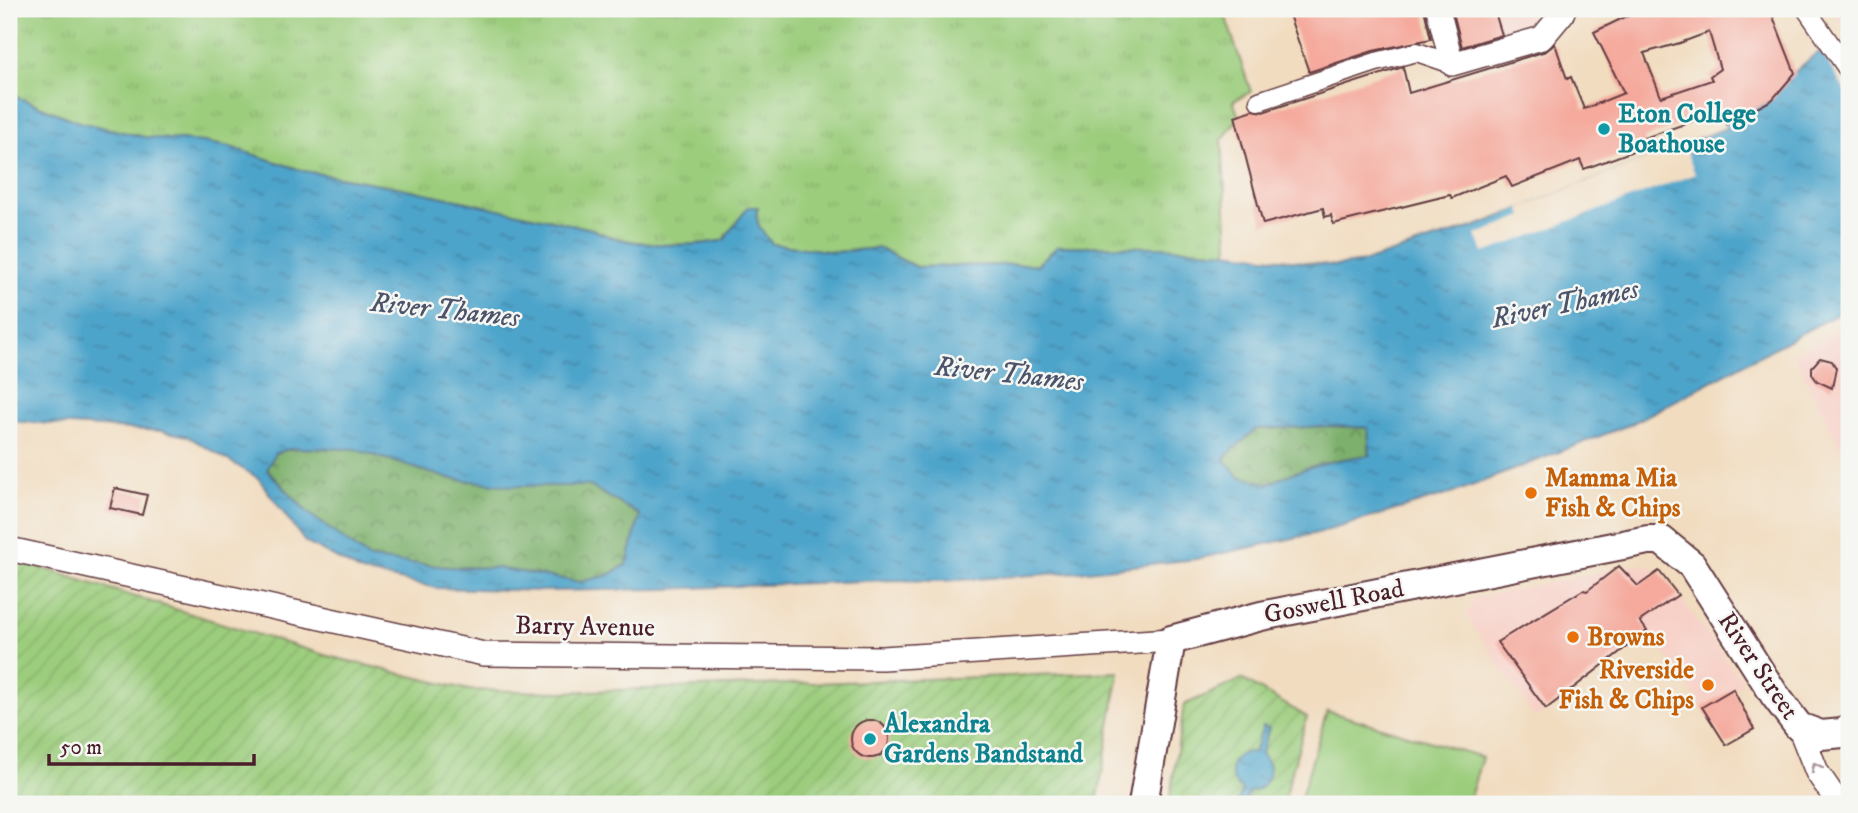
<svg xmlns="http://www.w3.org/2000/svg" width="1858" height="813" viewBox="0 0 1858 813" font-family="'IM FELL DW Pica',serif">
<style>
.built{fill:#f7d1c8}
.grass{fill:url(#grass-tufts);stroke:#737654;stroke-width:2}
.forest{fill:url(#forest-crowns);stroke:#64684c;stroke-width:2}
.garden{fill:url(#garden-furrows);stroke:#737654;stroke-width:2}
.pitch{fill:#9ccd7d;stroke:#737654;stroke-width:2}
.water{fill:url(#water-ripples);stroke:#4c627b;stroke-width:2;fill-rule:evenodd}
.pier{fill:#f1dcbf}
.building{fill:#f5aa9d;fill-rule:evenodd}
.lines{fill:none;stroke-linecap:round;stroke-linejoin:round}
.pedestrian-casing{stroke:#633b41;stroke-width:21}
.minor-casing{stroke:#633b41;stroke-width:26}
.tertiary-casing{stroke:#633b41;stroke-width:32}
.pedestrian{stroke:#fff;stroke-width:18}
.minor{stroke:#fff;stroke-width:23}
.tertiary{stroke:#fff;stroke-width:28}
.oneway{stroke:#ae9aa0}
.culture-dot{fill:#0f9aa8;stroke:#f6f6f2;stroke-width:2.5}
.food-dot{fill:#e8710a;stroke:#f6f6f2;stroke-width:2.5}
.labels{text-anchor:middle;dominant-baseline:central;stroke-width:5;stroke-linejoin:round;paint-order:stroke}
.culture-label{font-size:26px;font-weight:bold;fill:#0d838f;stroke:#f6f6f2;text-anchor:start}
.food-label{font-size:26px;font-weight:bold;fill:#c56008;stroke:#f6f6f2;text-anchor:start}
.street-label{font-size:26px;fill:#4a1f2b;stroke:#f6f6f2}
.water-label{font-size:28px;font-style:italic;fill:#4c546b;stroke:#f6f6f2}
</style>
<defs>
<pattern id="grass-tufts" width="24" height="20" patternUnits="userSpaceOnUse" patternTransform="scale(1.75)"><rect width="24" height="20" fill="#9ccd7d"/><path d="M3 7l-1-3M5 7V3M7 7l1-3M15 17l-1-3M17 17v-4M19 17l1-3" fill="none" stroke="#88b06c"/></pattern>
<pattern id="forest-crowns" width="20" height="18" patternUnits="userSpaceOnUse" patternTransform="scale(1.75)"><rect width="20" height="18" fill="#7db06c"/><path d="M2 6a3 3 0 1 1 6 0M12 15a3 3 0 1 1 6 0" fill="none" stroke="#688f59"/></pattern>
<pattern id="garden-furrows" width="10" height="10" patternUnits="userSpaceOnUse" patternTransform="scale(1.75)"><rect width="10" height="10" fill="#9ccd7d"/><path d="M-1 1l2-2M0 10L10 0M9 11l2-2" fill="none" stroke="#88b06c"/></pattern>
<pattern id="water-ripples" width="26" height="14" patternUnits="userSpaceOnUse" patternTransform="scale(1.75)"><rect width="26" height="14" fill="#4ea4cb"/><path d="M2 4q2-2 4 0t4 0M15 11q2-2 4 0t4 0" fill="none" stroke="#4385a5"/></pattern>
</defs>
<rect width="100%" height="100%" fill="#f6f6f2"/>
<filter id="ink" filterUnits="userSpaceOnUse"><feTurbulence type="fractalNoise" baseFrequency=".0143" numOctaves="2"/><feDisplacementMap in="SourceGraphic" scale="14" xChannelSelector="R" yChannelSelector="G"/><feConvolveMatrix kernelMatrix="1 2 1 2 8 2 1 2 1" color-interpolation-filters="sRGB"/></filter>
<filter id="wash" filterUnits="userSpaceOnUse"><feTurbulence type="fractalNoise" baseFrequency=".00686" numOctaves="4" result="noise"/><feDisplacementMap in="SourceGraphic" scale="28" xChannelSelector="R" yChannelSelector="G"/><feGaussianBlur stdDeviation="1.57" result="paint"/><feColorMatrix in="noise" values="0 0 0 0 0 0 0 0 0 0 0 0 0 0 0 0 0 1.4 0 .05"/><feComposite in="paint" operator="in"/></filter>
<g filter="url(#wash)">
<rect width="100%" height="100%" fill="#f1dcbf"/>
<g class="built">
<path d="M 1451,9 L 1540,9 L 1540,14 L 1496,36 L 1461,42 Z"/>
<path d="M 1830,9 L 1849,9 L 1849,26 L 1846,28 Z"/>
<path d="M 1849,324 L 1849,465 L 1794,354 Z"/>
<path d="M 1634,565 L 1646,565 L 1662,574 L 1744,683 L 1702,707 L 1652,634 L 1535,718 L 1466,615 L 1474,598 Z"/>
</g>
<path class="grass" d="M 9,9 L 1223,9 L 1251,92 L 1233,101 L 1239,117 L 1222,140 L 1228,246 L 1226,252 L 1161,247 L 1058,246 L 1038,264 L 916,267 L 878,248 L 836,252 L 772,244 C 763,233 753,224 757,208 L 748,207 L 739,222 L 726,235 L 725,240 C 689,248 625,247 592,229 L 397,187 L 304,171 L 230,147 L 203,142 L 144,137 L 79,122 L 9,94 Z"/>
<g class="forest">
<path d="M 1333,426 L 1368,428 L 1370,455 C 1334,459 1301,467 1269,484 L 1238,476 L 1223,458 L 1256,429 Z"/>
<path d="M 294,448 L 354,449 L 447,478 L 512,486 L 590,486 L 640,515 L 627,564 L 609,575 L 580,582 L 496,568 L 448,567 L 370,559 L 308,513 L 267,469 L 275,453 Z"/>
</g>
<g class="garden">
<path d="M 9,558 L 328,656 L 469,690 L 561,692 L 1119,672 L 1097,804 L 9,804 Z"/>
<path d="M 1242,679 L 1307,717 L 1283,804 L 1169,804 L 1184,705 Z"/>
</g>
<path class="pitch" d="M 1327,711 L 1482,757 L 1468,804 L 1299,804 Z"/>
<g class="water">
<path d="M 1849,33 L 1849,308 L 1631,424 L 1453,493 L 1322,532 L 1196,559 L 1078,572 L 942,581 L 889,580 L 664,589 L 547,591 L 437,588 L 362,572 L 305,542 L 258,478 L 187,436 L 162,431 L 9,421 L 9,94 L 79,122 L 144,137 L 203,142 L 230,147 L 304,171 L 397,187 L 592,229 C 625,247 689,248 725,240 C 727,232 742,216 748,207 L 758,207 C 753,223 763,232 772,244 L 836,252 L 878,248 L 916,267 L 1038,264 L 1058,246 L 1161,247 L 1226,252 L 1336,266 L 1364,262 L 1476,226 L 1726,128 L 1725,124 L 1771,100 L 1795,72 L 1813,56 ZM 1333,426 L 1368,428 L 1370,455 C 1334,459 1301,467 1269,484 L 1238,476 L 1224,458 L 1256,429 ZM 294,448 L 354,449 L 447,478 L 512,486 L 590,486 L 640,515 L 627,564 L 609,575 L 580,582 L 496,568 L 448,567 L 370,559 L 308,513 L 267,470 L 275,453 Z"/>
<path d="M 1263,726 L 1269,728 L 1261,754 C 1276,769 1269,788 1249,792 L 1244,804 L 1237,804 L 1242,790 C 1223,776 1230,750 1254,752 Z"/>
</g>
<g class="pier">
<path d="M 1849,29 L 1849,97 L 1819,48 Z"/>
<path d="M 1683,144 L 1695,174 L 1484,253 L 1476,235 L 1523,216 L 1520,208 Z"/>
</g>
<g id="blocks">
<g class="building">
<path d="M 1287,9 L 1424,9 L 1431,39 L 1373,51 L 1309,72 Z"/>
<path d="M 1452,9 L 1494,9 L 1502,35 L 1462,47 Z"/>
<path d="M 1651,9 L 1770,9 L 1795,73 L 1772,100 L 1727,124 L 1722,111 L 1644,138 L 1647,146 L 1584,169 L 1580,160 L 1512,187 L 1506,176 L 1452,198 L 1450,195 L 1333,224 L 1331,215 L 1325,217 L 1323,208 L 1263,224 L 1235,116 L 1253,110 L 1263,112 L 1403,67 L 1409,93 L 1546,51 L 1555,44 L 1567,79 L 1571,77 L 1584,109 L 1624,93 L 1594,32 L 1625,17 ZM 1709,32 L 1720,69 L 1710,76 L 1712,80 L 1661,97 L 1644,53 L 1680,43 Z"/>
<path d="M 1820,358 L 1832,361 L 1836,368 L 1832,388 L 1817,381 L 1812,374 L 1812,367 Z"/>
<path d="M 115,488 L 147,495 L 142,515 L 110,508 Z"/>
<path d="M 1619,566 L 1638,586 L 1659,571 L 1678,595 L 1640,621 L 1647,631 L 1546,709 L 1497,642 L 1583,590 L 1587,591 Z"/>
<path d="M 1733,689 L 1754,729 L 1726,745 L 1702,707 Z"/>
<circle cx="870" cy="739" r="19"/>
</g>
</g>
</g>
<g filter="url(#ink)">
<use href="#blocks" fill-opacity="0" stroke="#633b41" stroke-width="2"/>
<g class="lines">
<g class="pedestrian-casing">
<g id="pedestrian">
<path d="M 1806,9 L 1849,71"/>
<path d="M 1259,101 L 1376,62 L 1417,52 L 1452,64"/>
</g>
</g>
<g class="minor-casing">
<g id="minor">
<path d="M 1438,9 L 1452,64 L 1542,38 L 1562,14 L 1564,9"/>
<path d="M 9,549 L 484,654 L 882,658 L 1171,640"/>
<path d="M 1799,727 L 1817,772 L 1839,804"/>
</g>
</g>
<g class="tertiary-casing">
<path id="tertiary" d="M 1143,804 L 1171,640 L 1261,616 L 1648,540 L 1661,540 L 1692,565 L 1774,694 L 1799,727 L 1821,735 L 1843,733 L 1849,729"/>
</g>
<use href="#pedestrian" class="pedestrian"/>
<use href="#minor" class="minor"/>
<use href="#tertiary" class="tertiary"/>
</g>
<defs><path id="oneway-chevron" d="M-2-3.5L2.5 0L-2 3.5" fill="none" stroke-width="1.6" stroke-linecap="round" stroke-linejoin="round" transform="scale(1.75)"/></defs>
<use class="oneway" href="#oneway-chevron" transform="translate(1816 767) rotate(-117)"/>
</g>
<g class="culture-dot">
<circle cx="1604" cy="129" r="7"/>
<circle cx="870" cy="739" r="7"/>
</g>
<g class="food-dot">
<circle cx="1531" cy="493" r="7"/>
<circle cx="1573" cy="637" r="7"/>
<circle cx="1708" cy="685" r="7"/>
</g>
<g class="labels">
<g class="culture-label">
<text x="1618" y="114">Eton College<tspan x="1618" dy="30">Boathouse</tspan></text>
<text x="884" y="724">Alexandra<tspan x="884" dy="30">Gardens Bandstand</tspan></text>
</g>
<g class="food-label">
<text x="1545" y="478">Mamma Mia<tspan x="1545" dy="30">Fish &amp; Chips</tspan></text>
<text x="1587" y="637">Browns</text>
<text x="1694" y="670" text-anchor="end">Riverside<tspan x="1694" dy="30">Fish &amp; Chips</tspan></text>
</g>
<g class="street-label">
<text transform="translate(1334 602) rotate(-11)">Goswell Road</text>
<text transform="translate(585 627) rotate(1)">Barry Avenue</text>
<text transform="translate(1758 666) rotate(56)">River Street</text>
</g>
<g class="water-label">
<text transform="translate(1565 304) rotate(-12)">River Thames</text>
<text transform="translate(445 310) rotate(6)">River Thames</text>
<text transform="translate(1009 374) rotate(6)">River Thames</text>
</g>
</g>
<rect width="1858" height="813" fill="none" stroke="#f6f6f2" stroke-width="35"/>
<path d="M49 754v10h205v-10" fill="none" stroke="#4a1f2b" stroke-width="3.5"/>
<text x="60" y="754" font-size="21" fill="#4a1f2b" stroke="#f6f6f2" stroke-width="5" paint-order="stroke">50 m</text>
</svg>
